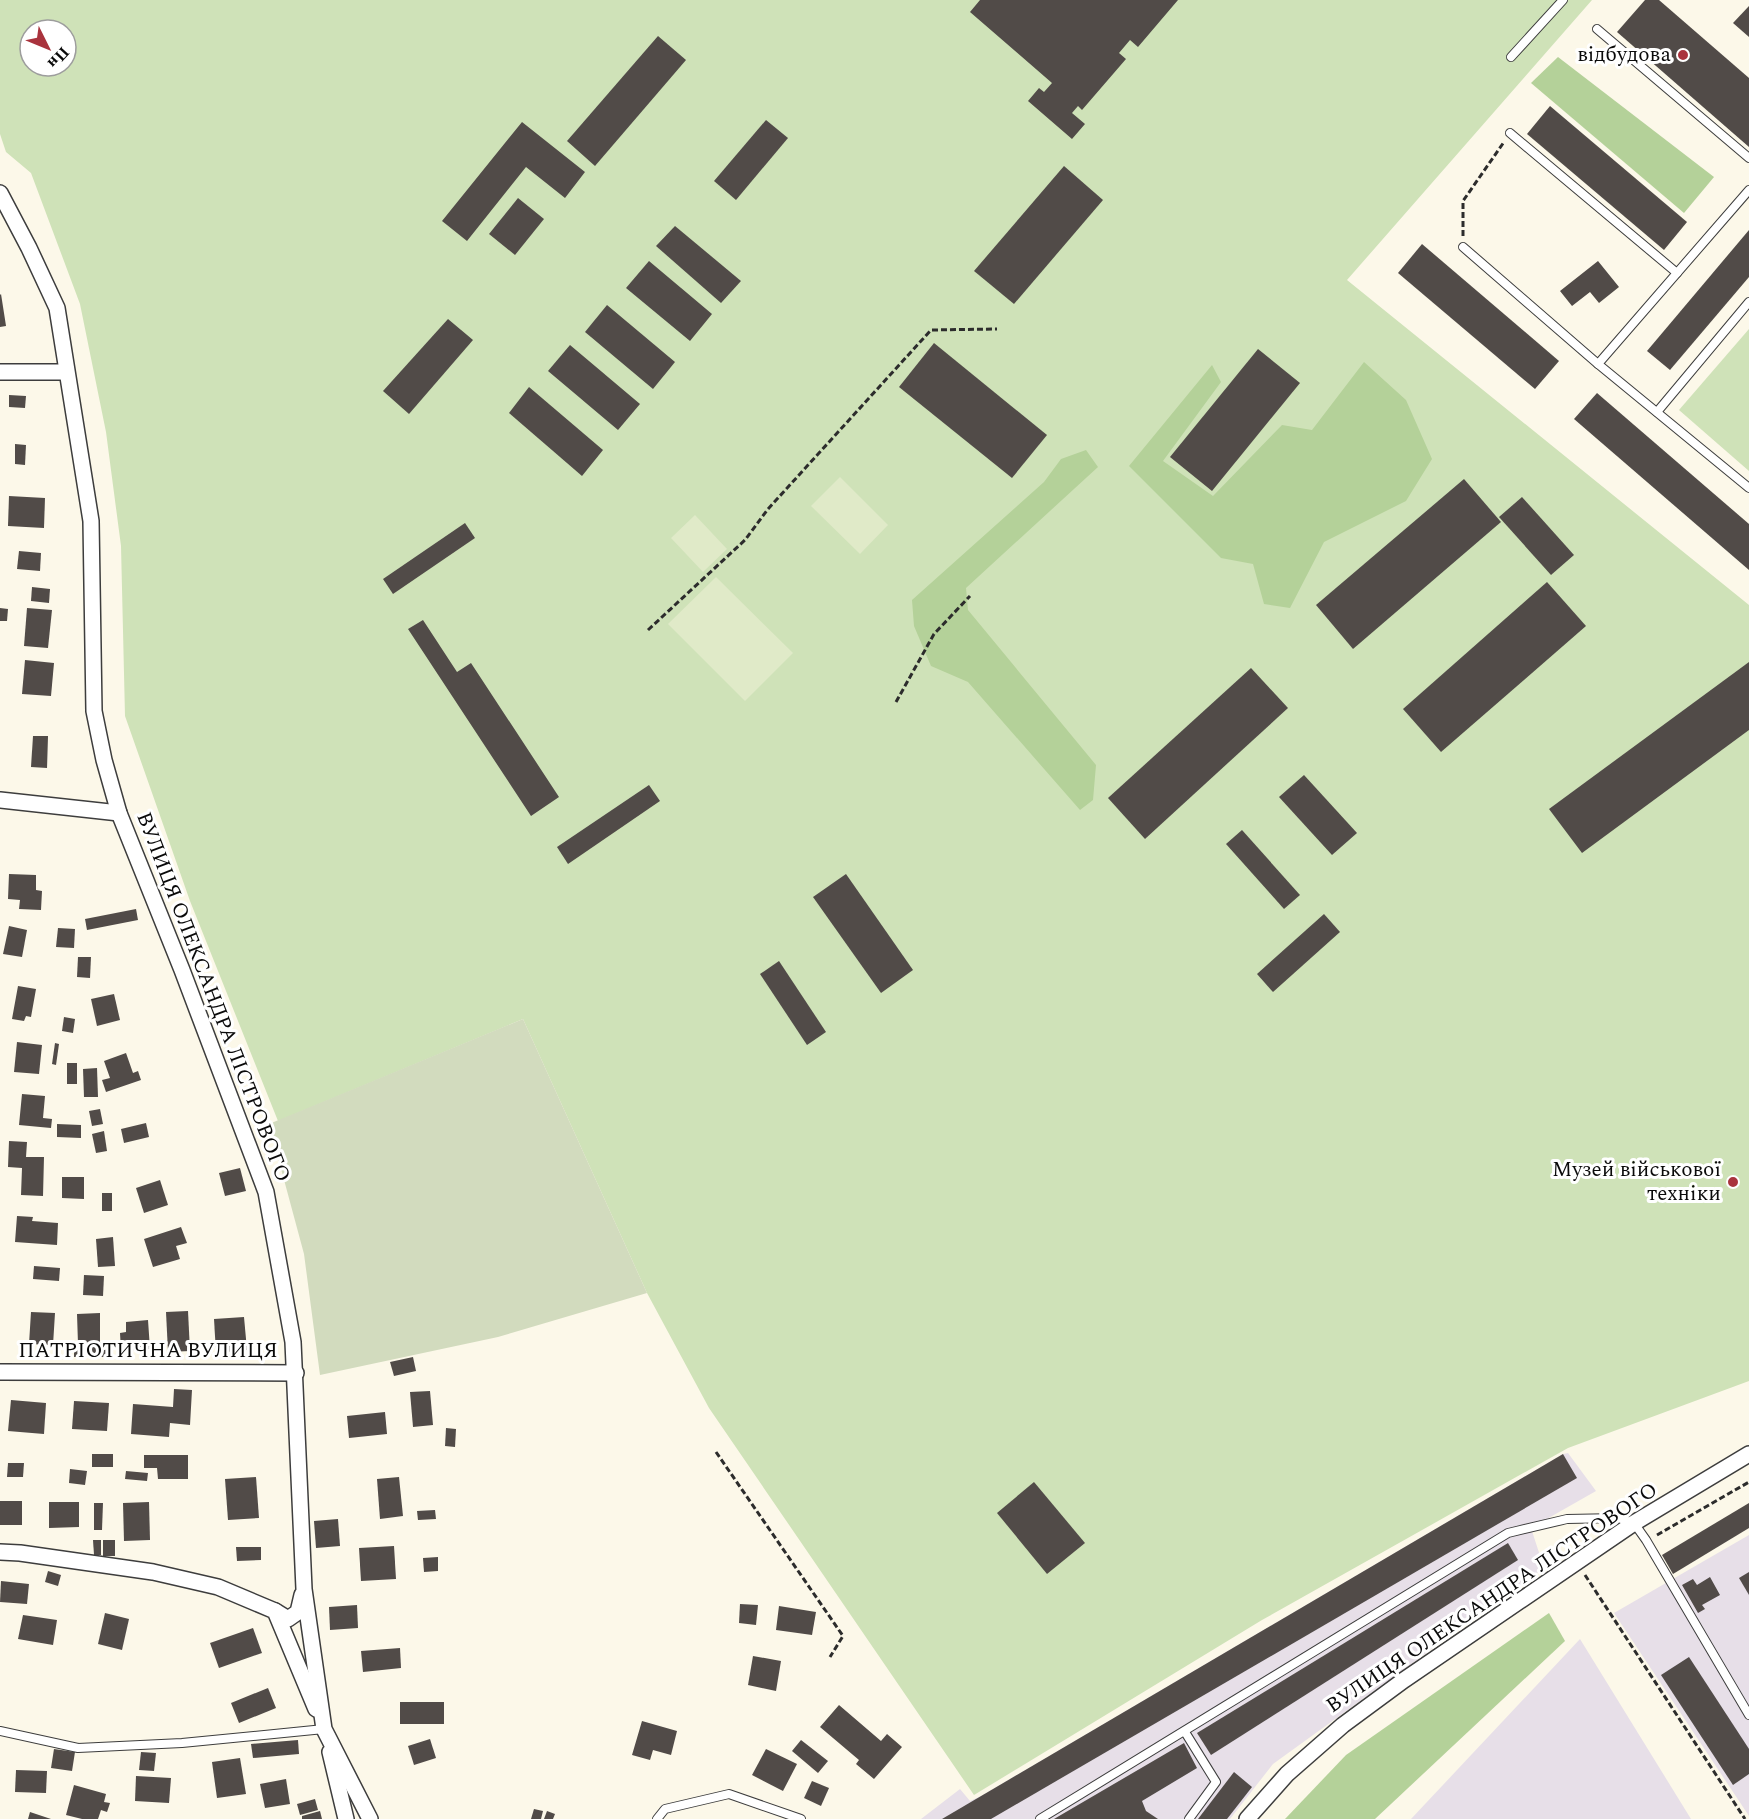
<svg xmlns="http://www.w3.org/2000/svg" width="1749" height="1819" viewBox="0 0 1749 1819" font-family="Spectral,serif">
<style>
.industrial{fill:#e7dfe8}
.green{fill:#cfe2b8;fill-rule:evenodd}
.forest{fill:#b4d199}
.cemetery{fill:#d2dbbe}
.pitch{fill:#e0eac8}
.building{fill:#514b48}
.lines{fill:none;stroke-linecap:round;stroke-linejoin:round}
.lane-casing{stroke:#3d3d3d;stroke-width:10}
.street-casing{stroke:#3d3d3d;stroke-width:18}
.path{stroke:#2c2c2c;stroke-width:3;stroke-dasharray:6 3;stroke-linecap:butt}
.lane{stroke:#fff;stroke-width:8}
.street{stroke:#fff;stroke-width:15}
.poi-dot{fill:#a9333d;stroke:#fff;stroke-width:2}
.labels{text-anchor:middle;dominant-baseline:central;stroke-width:6;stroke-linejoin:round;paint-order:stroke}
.poi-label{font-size:21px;fill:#0a0a0a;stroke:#fff;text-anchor:end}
.street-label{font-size:21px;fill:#0a0a0a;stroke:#fff}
</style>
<rect width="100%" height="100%" fill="#fcf8e9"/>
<g class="industrial">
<path d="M 1568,1453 L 1596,1491 L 1531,1528 L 1544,1568 L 1273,1764 L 1230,1819 L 921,1819 L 960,1789 L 970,1801 L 981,1796 L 1563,1454 Z"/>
<path d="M 1749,1535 L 1749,1816 L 1614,1613 Z"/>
<path d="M 1580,1639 L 1691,1819 L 1411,1819 Z"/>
</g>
<g class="green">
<path d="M 0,0 L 1592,0 L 1347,280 L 1749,605 L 1749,1381 L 1568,1448 L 1262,1620 L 974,1795 L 709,1408 L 647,1293 L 523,1019 L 278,1121 L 190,901 L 125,716 L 121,546 L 106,432 L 80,304 L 31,173 L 6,152 L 0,134 ZM 30,30 L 66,30 L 66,66 L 30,66 Z"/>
<path d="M 1749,329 L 1749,471 L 1679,410 Z"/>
</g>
<g class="forest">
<path d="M 1558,57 L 1714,177 L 1684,213 L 1531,83 Z"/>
<path d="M 1364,362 L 1406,400 L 1432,459 L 1406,501 L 1324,542 L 1290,608 L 1264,604 L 1253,564 L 1221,558 L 1129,466 L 1212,365 L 1221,382 L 1163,461 L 1213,496 L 1282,425 L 1312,430 Z"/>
<path d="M 1086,450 L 1098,467 L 966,588 L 968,610 L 1096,765 L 1093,800 L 1080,810 L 968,682 L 931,666 L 914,626 L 912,600 L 1044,482 L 1061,459 Z"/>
<path d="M 1549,1613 L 1565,1641 L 1375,1819 L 1285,1819 L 1346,1755 Z"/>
</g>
<path class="cemetery" d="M 523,1019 L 647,1293 L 498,1337 L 320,1375 L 304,1254 L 269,1124 Z"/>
<g class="pitch">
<path d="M 840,477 L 888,525 L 860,554 L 811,506 Z"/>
<path d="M 695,515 L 727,549 L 703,572 L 671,538 Z"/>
<path d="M 716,577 L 793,653 L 745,701 L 668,624 Z"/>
</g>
<g class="building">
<path d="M 980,0 L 1178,0 L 1138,47 L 1130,40 L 1119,53 L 1126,59 L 1082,110 L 1078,106 L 1072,113 L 1085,124 L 1072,139 L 1028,101 L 1039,88 L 1044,92 L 1052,83 L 970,12 Z"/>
<path d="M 1645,0 L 1659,0 L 1749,78 L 1749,147 L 1617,32 Z"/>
<path d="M 1749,6 L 1749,37 L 1733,23 Z"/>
<path d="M 658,36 L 686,60 L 595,166 L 567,141 Z"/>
<path d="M 1550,106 L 1687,222 L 1664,250 L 1527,134 Z"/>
<path d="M 766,120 L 788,138 L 736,200 L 714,181 Z"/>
<path d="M 522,122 L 585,172 L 565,198 L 526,167 L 467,241 L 442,221 Z"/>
<path d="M 1064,166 L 1103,200 L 1014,304 L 974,271 Z"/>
<path d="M 518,198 L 544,219 L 515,255 L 489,234 Z"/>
<path d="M 675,226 L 741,281 L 721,303 L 656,246 Z"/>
<path d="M 1749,230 L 1749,277 L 1670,370 L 1647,351 Z"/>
<path d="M 1422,244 L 1559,361 L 1535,389 L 1398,273 Z"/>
<path d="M 649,261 L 712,314 L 690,341 L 626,288 Z"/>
<path d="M 1598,261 L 1619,287 L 1599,303 L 1590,292 L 1572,306 L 1560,291 Z"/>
<path d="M 1,294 L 6,326 L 0,327 L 0,295 Z"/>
<path d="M 607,305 L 675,362 L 653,389 L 585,332 Z"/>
<path d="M 448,319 L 473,340 L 409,414 L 383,391 Z"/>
<path d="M 934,343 L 1047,435 L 1012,478 L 899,387 Z"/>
<path d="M 570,345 L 640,404 L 618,430 L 548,371 Z"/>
<path d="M 1258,349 L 1300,383 L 1212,491 L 1170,457 Z"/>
<path d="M 529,387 L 603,450 L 582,476 L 509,413 Z"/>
<path d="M 1597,393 L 1749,524 L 1749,570 L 1574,419 Z"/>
<path d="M 9,395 L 26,396 L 25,408 L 9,407 Z"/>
<path d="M 15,444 L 26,445 L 25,465 L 15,464 Z"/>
<path d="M 1464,479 L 1501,522 L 1353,649 L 1316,605 Z"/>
<path d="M 9,496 L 45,498 L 44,528 L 8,526 Z"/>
<path d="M 1522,497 L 1574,555 L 1551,575 L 1499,517 Z"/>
<path d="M 465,523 L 475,538 L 393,594 L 383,579 Z"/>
<path d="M 19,551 L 41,553 L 40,571 L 17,569 Z"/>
<path d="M 1547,582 L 1586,626 L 1441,752 L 1403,709 Z"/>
<path d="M 32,587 L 50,589 L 49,603 L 31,601 Z"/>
<path d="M 0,608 L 8,609 L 7,621 L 0,621 Z"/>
<path d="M 27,608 L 52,610 L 48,648 L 24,646 Z"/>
<path d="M 423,620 L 457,672 L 471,663 L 559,797 L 531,816 L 408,629 Z"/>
<path d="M 25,660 L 54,663 L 51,696 L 22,694 Z"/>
<path d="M 1749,662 L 1749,730 L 1582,853 L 1549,809 Z"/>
<path d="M 1251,668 L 1288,708 L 1145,839 L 1108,798 Z"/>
<path d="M 33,736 L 48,736 L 47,768 L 31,767 Z"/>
<path d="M 1304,775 L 1357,833 L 1332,855 L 1279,797 Z"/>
<path d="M 649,785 L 660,801 L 568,864 L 557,847 Z"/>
<path d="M 1242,830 L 1300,895 L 1284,909 L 1226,844 Z"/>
<path d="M 9,874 L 36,875 L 36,890 L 42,891 L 41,910 L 19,909 L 20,900 L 8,899 Z"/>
<path d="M 846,874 L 913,970 L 881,993 L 813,897 Z"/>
<path d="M 136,909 L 138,920 L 87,930 L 85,919 Z"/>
<path d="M 1324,914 L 1340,932 L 1273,992 L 1257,974 Z"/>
<path d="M 9,926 L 27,930 L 22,957 L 3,954 Z"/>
<path d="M 58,928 L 75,929 L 74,948 L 56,947 Z"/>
<path d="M 78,957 L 91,957 L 90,978 L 77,977 Z"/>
<path d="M 779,961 L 826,1032 L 807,1045 L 760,974 Z"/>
<path d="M 18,986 L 36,989 L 31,1017 L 26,1016 L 24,1021 L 12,1019 Z"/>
<path d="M 114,994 L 120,1020 L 97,1026 L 91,999 Z"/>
<path d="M 64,1017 L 75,1019 L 73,1033 L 62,1031 Z"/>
<path d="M 17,1042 L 42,1045 L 39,1074 L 14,1072 Z"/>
<path d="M 55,1043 L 59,1044 L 56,1065 L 52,1064 Z"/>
<path d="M 126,1053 L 133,1073 L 138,1071 L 141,1080 L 106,1092 L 102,1080 L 110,1078 L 104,1061 Z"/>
<rect x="67" y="1063" width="10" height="21"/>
<path d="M 97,1068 L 98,1097 L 84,1097 L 83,1069 Z"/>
<path d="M 22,1094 L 45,1096 L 43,1118 L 52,1119 L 51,1128 L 19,1125 Z"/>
<path d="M 100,1109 L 103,1124 L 92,1126 L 89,1111 Z"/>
<path d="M 146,1123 L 149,1137 L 124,1143 L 121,1129 Z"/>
<path d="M 57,1124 L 81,1125 L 81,1138 L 57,1137 Z"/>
<path d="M 104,1131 L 107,1151 L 96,1153 L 92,1134 Z"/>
<path d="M 9,1141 L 27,1142 L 26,1157 L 44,1157 L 43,1196 L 21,1195 L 22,1168 L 8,1167 Z"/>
<path d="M 240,1168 L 246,1191 L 225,1196 L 219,1173 Z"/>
<path d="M 62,1177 L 84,1177 L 84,1199 L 62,1198 Z"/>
<path d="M 160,1180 L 168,1205 L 144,1213 L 136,1188 Z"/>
<rect x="102" y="1193" width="10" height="18"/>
<path d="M 17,1216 L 33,1217 L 32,1221 L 58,1223 L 57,1245 L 15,1242 Z"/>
<path d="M 181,1227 L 187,1243 L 176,1246 L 180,1259 L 153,1267 L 144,1239 Z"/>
<path d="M 113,1237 L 115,1266 L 98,1267 L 96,1239 Z"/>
<path d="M 34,1266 L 60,1268 L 59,1281 L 33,1279 Z"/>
<path d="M 84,1275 L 104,1276 L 103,1296 L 83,1295 Z"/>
<path d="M 188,1311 L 190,1351 L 168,1352 L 166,1312 Z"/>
<path d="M 31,1312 L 55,1313 L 53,1345 L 29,1344 Z"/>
<path d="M 100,1313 L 100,1342 L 107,1342 L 108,1357 L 74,1357 L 74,1344 L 78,1344 L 77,1314 Z"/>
<path d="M 244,1317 L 247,1350 L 216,1353 L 214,1319 Z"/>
<path d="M 148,1320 L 150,1349 L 121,1351 L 120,1333 L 126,1332 L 126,1322 Z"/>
<path d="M 413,1357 L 416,1371 L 394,1376 L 390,1362 Z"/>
<path d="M 174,1389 L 192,1390 L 190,1425 L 170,1423 L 169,1437 L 131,1434 L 133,1404 L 173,1407 Z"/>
<path d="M 430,1391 L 433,1425 L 413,1427 L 410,1392 Z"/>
<path d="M 11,1400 L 46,1403 L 44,1434 L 8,1431 Z"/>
<path d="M 74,1401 L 109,1403 L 107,1431 L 72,1429 Z"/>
<path d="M 385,1412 L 387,1434 L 349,1438 L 347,1416 Z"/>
<path d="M 446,1428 L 456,1429 L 455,1447 L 445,1446 Z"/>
<rect x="92" y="1454" width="21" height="13"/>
<path d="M 1563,1454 L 1577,1478 L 991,1819 L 942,1819 Z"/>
<path d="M 144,1455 L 188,1455 L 188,1479 L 158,1479 L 157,1468 L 144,1468 Z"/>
<path d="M 8,1463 L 24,1463 L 23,1477 L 7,1477 Z"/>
<path d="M 70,1469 L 87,1471 L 85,1485 L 69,1483 Z"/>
<path d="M 126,1471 L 148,1473 L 147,1481 L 125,1479 Z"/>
<path d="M 256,1477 L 259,1518 L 228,1520 L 225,1479 Z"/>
<path d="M 399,1477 L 403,1516 L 380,1519 L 377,1479 Z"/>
<path d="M 1034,1482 L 1085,1543 L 1047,1574 L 997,1513 Z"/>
<rect x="0" y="1501" width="22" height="24"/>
<path d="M 49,1502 L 79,1502 L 79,1527 L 49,1528 Z"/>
<path d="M 149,1502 L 150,1540 L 124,1541 L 123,1503 Z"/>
<path d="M 94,1503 L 103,1503 L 102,1530 L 94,1530 Z"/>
<path d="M 1749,1503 L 1749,1528 L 1673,1574 L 1662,1555 Z"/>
<path d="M 435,1510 L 436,1519 L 418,1520 L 417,1511 Z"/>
<path d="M 338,1519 L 340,1546 L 316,1548 L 314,1521 Z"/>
<path d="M 93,1540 L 101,1540 L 101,1555 L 94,1555 Z"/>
<rect x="103" y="1540" width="12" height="16"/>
<path d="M 1508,1543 L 1518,1560 L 1211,1755 L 1197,1733 Z"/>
<path d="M 394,1546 L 396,1579 L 361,1581 L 359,1548 Z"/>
<path d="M 236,1547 L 261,1547 L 261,1560 L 237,1561 Z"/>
<path d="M 438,1557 L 438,1571 L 424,1572 L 423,1558 Z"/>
<path d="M 48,1571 L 61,1575 L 58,1586 L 45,1582 Z"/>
<path d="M 1749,1572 L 1749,1595 L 1739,1578 Z"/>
<path d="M 1710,1577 L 1720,1595 L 1702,1605 L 1705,1609 L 1698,1613 L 1682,1585 L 1693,1579 L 1697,1585 Z"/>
<path d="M 1,1581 L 29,1584 L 27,1604 L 0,1602 Z"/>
<path d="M 740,1604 L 758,1605 L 756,1625 L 739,1623 Z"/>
<path d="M 357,1605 L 358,1628 L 330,1630 L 329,1607 Z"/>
<path d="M 779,1606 L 816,1612 L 812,1635 L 776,1630 Z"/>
<path d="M 105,1613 L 129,1619 L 122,1650 L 98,1644 Z"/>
<path d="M 23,1615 L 57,1620 L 53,1645 L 18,1639 Z"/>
<path d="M 253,1628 L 262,1653 L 219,1668 L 210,1643 Z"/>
<path d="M 400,1648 L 401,1668 L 363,1672 L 361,1651 Z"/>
<path d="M 753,1656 L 781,1661 L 776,1691 L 748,1685 Z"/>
<path d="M 1689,1657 L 1749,1749 L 1749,1774 L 1733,1785 L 1661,1675 Z"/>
<path d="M 268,1688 L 276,1708 L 239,1723 L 231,1703 Z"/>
<rect x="400" y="1702" width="44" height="22"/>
<path d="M 839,1705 L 881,1741 L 887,1734 L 902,1747 L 874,1779 L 856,1764 L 859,1760 L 820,1727 Z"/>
<path d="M 642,1721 L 677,1731 L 671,1755 L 653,1750 L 650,1760 L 632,1755 Z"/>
<path d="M 430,1739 L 436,1758 L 414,1765 L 408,1746 Z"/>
<path d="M 298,1740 L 299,1754 L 253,1758 L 251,1744 Z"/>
<path d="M 801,1740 L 828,1761 L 818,1773 L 792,1751 Z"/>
<path d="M 1184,1743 L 1197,1768 L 1142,1801 L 1146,1811 L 1158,1819 L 1054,1819 Z"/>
<path d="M 54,1749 L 75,1752 L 72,1771 L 51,1768 Z"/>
<path d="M 766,1749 L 797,1764 L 783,1791 L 752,1775 Z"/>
<path d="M 141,1752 L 156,1753 L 154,1771 L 139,1770 Z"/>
<path d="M 240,1758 L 246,1794 L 217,1798 L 212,1762 Z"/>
<path d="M 16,1770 L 47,1771 L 46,1793 L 15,1792 Z"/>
<path d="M 1234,1772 L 1252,1787 L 1227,1819 L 1198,1819 Z"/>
<path d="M 136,1776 L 171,1778 L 169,1803 L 135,1801 Z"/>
<path d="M 286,1779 L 290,1804 L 265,1808 L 260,1784 Z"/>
<path d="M 812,1781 L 829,1788 L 821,1806 L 804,1798 Z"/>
<path d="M 74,1785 L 106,1794 L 104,1802 L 110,1803 L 107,1812 L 101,1810 L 98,1819 L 82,1819 L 66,1815 Z"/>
<path d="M 315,1799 L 318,1810 L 300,1815 L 297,1804 Z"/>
<path d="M 534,1809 L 543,1811 L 541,1819 L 531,1819 Z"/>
<path d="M 320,1811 L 322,1819 L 302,1819 L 302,1816 Z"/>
<path d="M 547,1811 L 555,1814 L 553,1819 L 544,1819 Z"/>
<path d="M 30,1812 L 51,1819 L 28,1819 Z"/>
</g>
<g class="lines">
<g class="lane-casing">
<g id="lane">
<path d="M 1597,29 L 1749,158"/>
<path d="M 1511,57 L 1563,0"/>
<path d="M 1510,133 L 1677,273"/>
<path d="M 1749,190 L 1598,364 L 1749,488"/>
<path d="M 1463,247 L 1598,364"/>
<path d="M 1657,412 L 1749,302"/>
<path d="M 0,1731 L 78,1748 L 182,1743 L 324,1729"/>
<path d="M 1185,1732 L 1216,1782 L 1189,1819"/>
<path d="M 657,1819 L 665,1809 L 729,1794 L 801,1819"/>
<path d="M 1040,1819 L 1508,1533 L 1567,1519 L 1618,1518 L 1634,1523 L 1646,1540 L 1749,1715"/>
</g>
</g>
<g class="street-casing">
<g id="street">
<path d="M 0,193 L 29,248 L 57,308 L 91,521 L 94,711 L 104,760 L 119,813 L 182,970 L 266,1192 L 293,1342 L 304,1589 L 324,1729 L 370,1819"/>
<path d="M 0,372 L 66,372"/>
<path d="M 0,800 L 119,813"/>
<path d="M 0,1372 L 296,1373"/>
<path d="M 0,1552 L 20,1553 L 153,1572 L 218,1587 L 275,1611 L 316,1709"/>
<path d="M 275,1611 L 288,1619 L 298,1612 L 302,1595"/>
<path d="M 330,1752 L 346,1819"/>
<path d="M 1247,1819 L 1287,1774 L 1343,1725 L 1404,1680 L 1634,1523 L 1749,1454"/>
</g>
</g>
<g class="path">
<path d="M 1463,236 L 1463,201 L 1504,142"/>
<path d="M 648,630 L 745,540 L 768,509 L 931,330 L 997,329"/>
<path d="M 896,702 L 934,634 L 970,596"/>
<path d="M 716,1452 L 843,1636 L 830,1657"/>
<path d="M 1657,1535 L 1749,1482"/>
<path d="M 1585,1575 L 1745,1819"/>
</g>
<use href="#lane" class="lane"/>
<use href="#street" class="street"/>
</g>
<g class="poi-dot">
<circle cx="1683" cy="55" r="6"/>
<circle cx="1733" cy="1182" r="6"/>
</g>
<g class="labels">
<g class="poi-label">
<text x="1671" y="55">відбудова</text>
<text x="1721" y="1170">Музей військової<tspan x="1721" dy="24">техніки</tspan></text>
</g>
<g class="street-label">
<text transform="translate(213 997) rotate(69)">ВУЛИЦЯ ОЛЕКСАНДРА ЛІСТРОВОГО</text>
<text x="148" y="1351">ПАТРІОТИЧНА ВУЛИЦЯ</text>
<text transform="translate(1492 1598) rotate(-34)">ВУЛИЦЯ ОЛЕКСАНДРА ЛІСТРОВОГО</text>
</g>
</g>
<g transform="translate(48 48) rotate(133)"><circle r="28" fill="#ffffff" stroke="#9d9d9d" stroke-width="1.5"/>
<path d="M0-4.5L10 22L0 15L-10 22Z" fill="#a9333d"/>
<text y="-9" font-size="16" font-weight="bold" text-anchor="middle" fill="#0a0a0a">Пн</text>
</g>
</svg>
